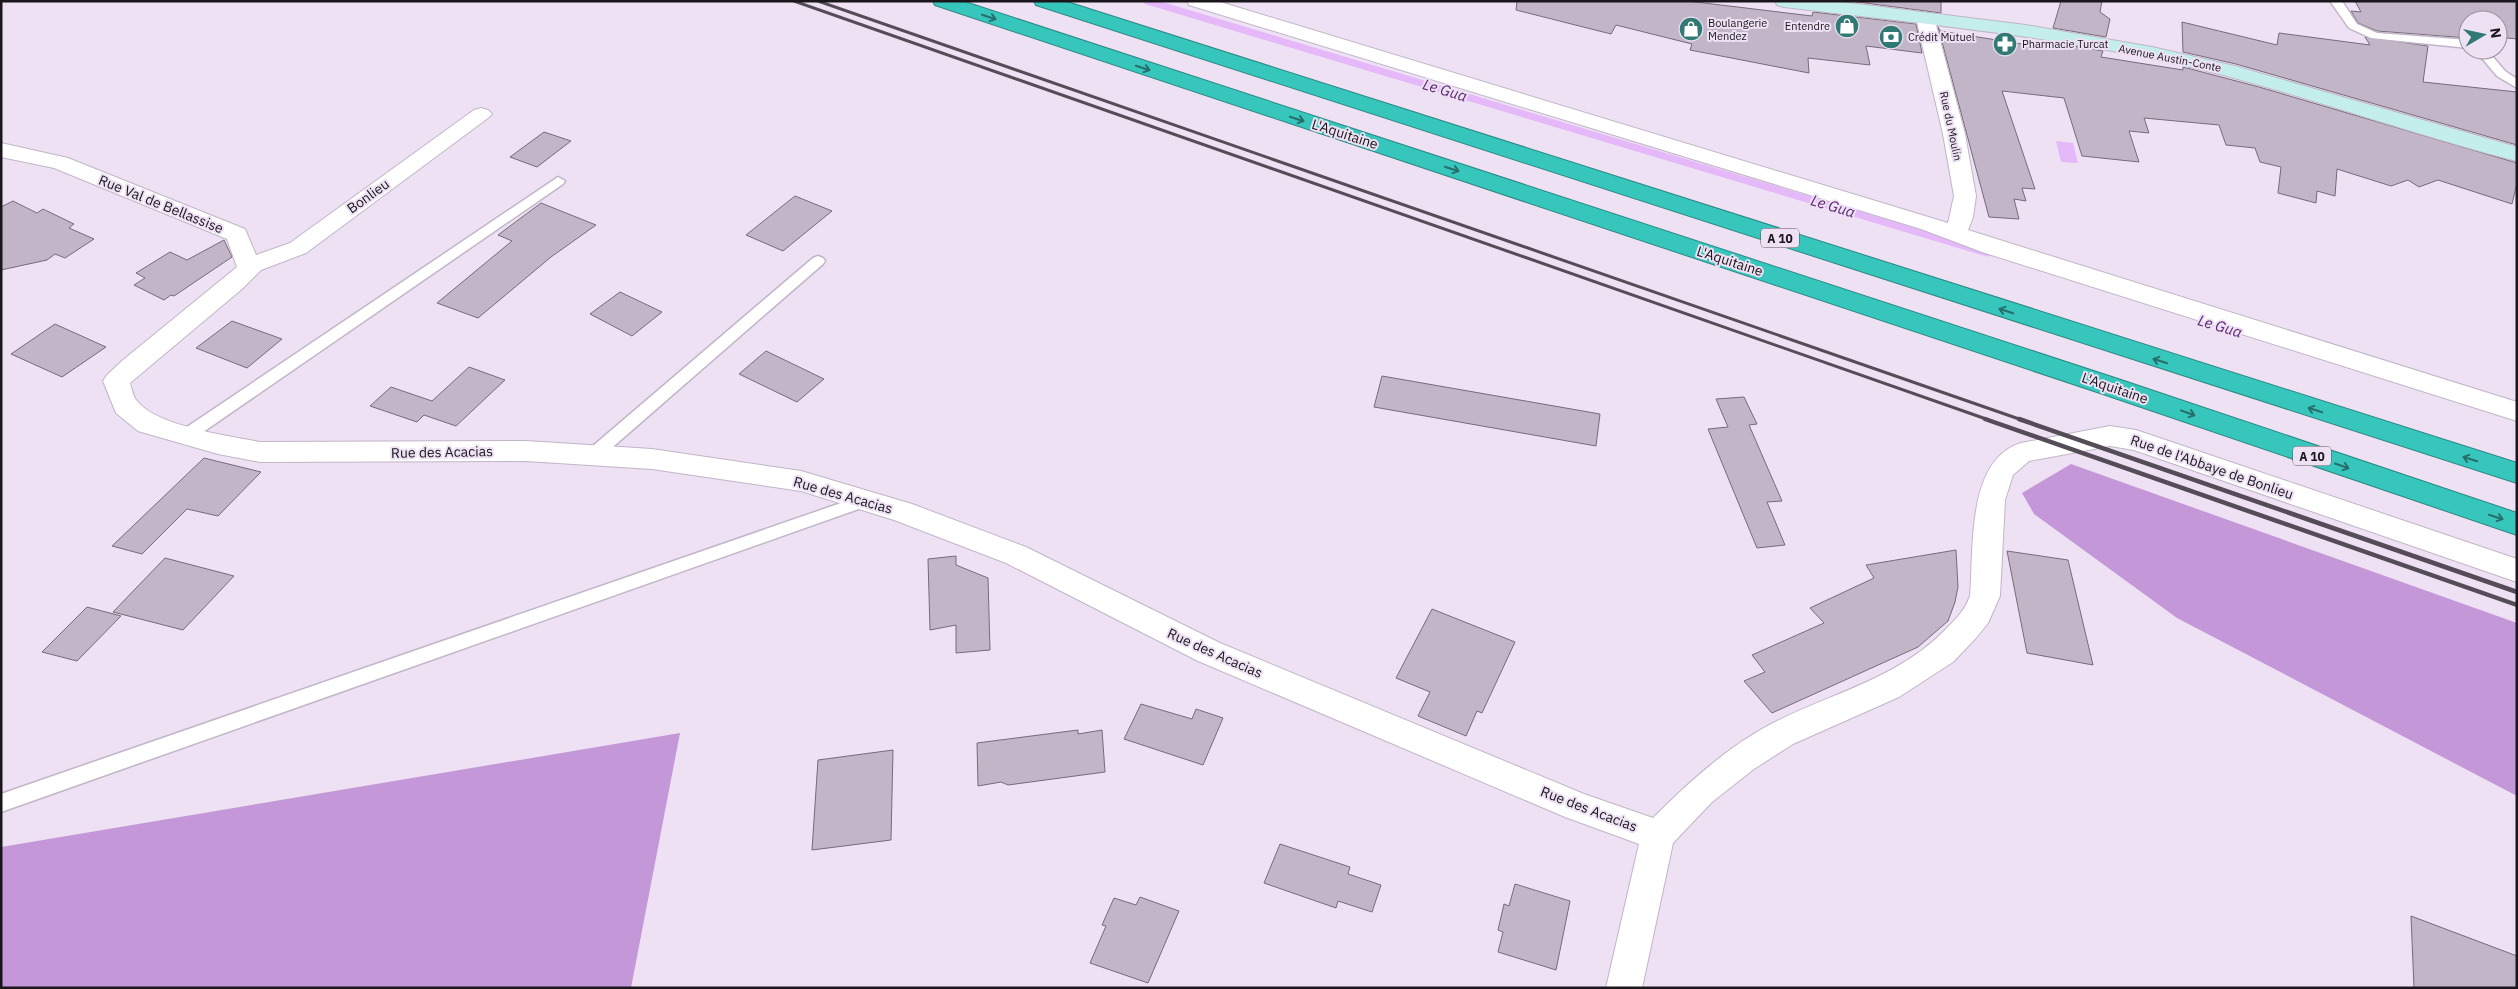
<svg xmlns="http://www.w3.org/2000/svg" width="2518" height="989" viewBox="0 0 2518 989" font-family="'IBM Plex Sans',sans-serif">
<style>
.forest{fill:#c498d8}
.water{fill:#e5b8fa}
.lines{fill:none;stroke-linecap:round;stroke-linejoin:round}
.stream{stroke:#e5b8fa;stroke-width:7}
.building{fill:#c1b5c7;stroke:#766b7b}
.lane-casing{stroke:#c1b5c7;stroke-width:3}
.street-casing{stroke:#c1b5c7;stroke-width:2}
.secondary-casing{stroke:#c1b5c7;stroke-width:2}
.highway-casing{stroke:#2d8884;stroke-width:2}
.lane{fill:#fff;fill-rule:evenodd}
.street{fill:#fff;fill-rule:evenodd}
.secondary{fill:#c3eeeb;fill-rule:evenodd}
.highway{fill:#37c6bc;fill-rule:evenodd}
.rail-far1{stroke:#544d57;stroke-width:3}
.rail{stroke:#544d57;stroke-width:4.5}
.oneway{stroke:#286e6c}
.labels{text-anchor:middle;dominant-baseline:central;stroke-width:4;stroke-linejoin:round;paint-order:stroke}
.far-poi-label{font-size:11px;fill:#1a161c;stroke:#ede1f3;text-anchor:start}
.far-street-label{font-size:11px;fill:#1a161c;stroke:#ede1f3}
.shield{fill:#ede1f3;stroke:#59535c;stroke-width:1}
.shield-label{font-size:12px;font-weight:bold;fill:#1a161c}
.street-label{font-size:14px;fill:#1a161c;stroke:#ede1f3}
.water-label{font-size:15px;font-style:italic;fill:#5d2773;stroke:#ede1f3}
</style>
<rect width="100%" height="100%" fill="#ede1f3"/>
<g class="forest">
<path d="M 2071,464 L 2517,623 L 2517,796 L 2177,618 L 2034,514 L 2022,493 Z"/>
<path d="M 680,733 L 631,988 L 1,988 L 1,847 Z"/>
</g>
<path class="water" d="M 2056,141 L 2073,143 L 2078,163 L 2061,162 Z"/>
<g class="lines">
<path class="stream" d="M 1147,1 L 1987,253"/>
</g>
<g class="building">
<path d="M 1517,1 L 1688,1 L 1812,16 L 1813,12 L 1916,24 L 1922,53 L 1866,46 L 1870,65 L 1808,58 L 1809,73 L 1690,50 L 1692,44 L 1616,25 L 1611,34 L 1516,10 Z"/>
<path d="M 1850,1 L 1941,1 L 1941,13 Z"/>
<path d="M 2061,1 L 2102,1 L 2100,12 L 2110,19 L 2106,37 L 2053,28 Z"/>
<path d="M 2355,1 L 2517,1 L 2517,39 L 2498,37 L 2498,20 L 2468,20 L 2468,38 L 2377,31 L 2358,23 L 2351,11 L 2361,12 Z"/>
<path d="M 2182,22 L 2277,45 L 2279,33 L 2370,45 L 2365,37 L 2428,46 L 2423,82 L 2517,92 L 2517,145 L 2236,64 L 2183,52 Z"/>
<path d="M 1938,27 L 1940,31 L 2047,48 L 2049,42 L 2060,44 L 2103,51 L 2101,57 L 2183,70 L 2183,67 L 2259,87 L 2517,163 L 2517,183 L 2512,204 L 2438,180 L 2419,187 L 2408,180 L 2391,186 L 2337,169 L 2335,196 L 2317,191 L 2316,203 L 2278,193 L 2281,167 L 2260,162 L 2255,148 L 2226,145 L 2219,125 L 2144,118 L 2149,133 L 2129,131 L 2139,162 L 2082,156 L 2064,98 L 2002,91 L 2035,189 L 2022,188 L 2026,201 L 2014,199 L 2019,219 L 1989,217 Z"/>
<path d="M 544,132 L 571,141 L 537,167 L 510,157 Z"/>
<path d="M 795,196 L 832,211 L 783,251 L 746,235 Z"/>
<path d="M 13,201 L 37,213 L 43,209 L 74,224 L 69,228 L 94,239 L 65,258 L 55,254 L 47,260 L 1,270 L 1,207 Z"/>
<path d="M 541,203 L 596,225 L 551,257 L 478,318 L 437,303 L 512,241 L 498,235 Z"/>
<path d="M 224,240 L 232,257 L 174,296 L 171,295 L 164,300 L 134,285 L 145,278 L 136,273 L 170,252 L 187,260 Z"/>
<path d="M 620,292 L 662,312 L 632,336 L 590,314 Z"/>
<path d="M 232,321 L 282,339 L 247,368 L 196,348 Z"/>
<path d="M 55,324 L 106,347 L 62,377 L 11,354 Z"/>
<path d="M 766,351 L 824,379 L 797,402 L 739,374 Z"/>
<path d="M 469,367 L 505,380 L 456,426 L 424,415 L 417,422 L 370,406 L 391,387 L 432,401 Z"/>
<path d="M 1382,376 L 1600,414 L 1596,446 L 1374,407 Z"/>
<path d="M 1744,397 L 1757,424 L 1749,425 L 1782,501 L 1767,502 L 1785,545 L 1757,548 L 1708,429 L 1728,427 L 1716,399 Z"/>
<path d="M 204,458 L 261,472 L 218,516 L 187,509 L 142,554 L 112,546 Z"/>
<path d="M 1956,550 L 1958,587 L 1955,602 L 1948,621 L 1918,647 L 1772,713 L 1744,681 L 1765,672 L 1752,655 L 1824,623 L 1810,608 L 1874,578 L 1866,565 Z"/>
<path d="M 2007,551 L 2068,560 L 2093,665 L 2027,653 Z"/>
<path d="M 956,556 L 956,565 L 988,578 L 990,650 L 956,653 L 956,625 L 930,630 L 928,559 Z"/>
<path d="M 165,558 L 234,576 L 183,630 L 113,612 Z"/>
<path d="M 87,607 L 121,616 L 77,661 L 42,652 Z"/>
<path d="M 1432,609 L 1515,642 L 1482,713 L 1477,711 L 1466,736 L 1418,716 L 1430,692 L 1396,678 Z"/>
<path d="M 1141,704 L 1192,719 L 1196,709 L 1223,718 L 1203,765 L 1124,739 Z"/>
<path d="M 1078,730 L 1078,734 L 1102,730 L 1105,772 L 1008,785 L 1001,782 L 978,786 L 977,743 Z"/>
<path d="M 893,750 L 891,840 L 812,850 L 818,760 Z"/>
<path d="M 1280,844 L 1350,867 L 1348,874 L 1381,885 L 1372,912 L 1338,901 L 1336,908 L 1264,883 Z"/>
<path d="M 1515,884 L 1570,901 L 1556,970 L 1498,952 L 1503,932 L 1498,930 L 1504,904 L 1509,906 Z"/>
<path d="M 1140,897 L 1179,911 L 1148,983 L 1090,963 L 1106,926 L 1102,925 L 1114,898 L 1136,905 Z"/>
<path d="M 2411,916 L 2517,956 L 2517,988 L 2414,988 Z"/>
</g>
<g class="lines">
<g class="lane-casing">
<g id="lane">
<path d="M 2330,1 L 2342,1 L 2357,24 L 2377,33 L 2468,40 L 2468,48 L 2371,38 L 2349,28 Z"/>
<path d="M 2475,50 L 2487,50 L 2505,71 L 2517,79 L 2517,88 L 2497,76 Z"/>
<path d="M 558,177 L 565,181 L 563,184 L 193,439 L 181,439 L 179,435 L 181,431 Z"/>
<path d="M 818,256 L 823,258 L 825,261 L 823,264 L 599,459 L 587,459 L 585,455 L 587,451 L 813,258 Z"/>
<path d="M 864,495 L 870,497 L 872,501 L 870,505 L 1,812 L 1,794 Z"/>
</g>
</g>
<g class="street-casing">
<g id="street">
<path d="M 1187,1 L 1217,1 L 1948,223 L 1954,196 L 1943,134 L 1916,18 L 1919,14 L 1933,14 L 1965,134 L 1976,196 L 1973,217 L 1968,230 L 2517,402 L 2517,421 L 1982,252 L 1921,229 L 1189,5 Z"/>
<path d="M 481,108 L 488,110 L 492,114 L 488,118 L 306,253 L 261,270 L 242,289 L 130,383 C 132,389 133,397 137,401 C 156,426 229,436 260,442 L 526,441 L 652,449 L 801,471 L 912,504 L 1026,547 L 1220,643 L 1584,794 L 1653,818 C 1688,783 1726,748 1771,724 C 1831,693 1898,679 1946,629 C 1956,619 1965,610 1970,596 C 1974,549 1966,460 2021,443 L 2110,426 L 2136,430 L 2517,559 L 2517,582 L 2134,450 L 2110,446 L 2029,461 L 2013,475 L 2005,500 L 2000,596 L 1988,623 L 1976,638 L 1953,662 L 1899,697 L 1793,744 L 1754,769 L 1712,802 L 1673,843 L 1642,988 L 1606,988 L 1639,844 L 1565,817 L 1198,661 L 1006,563 L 894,520 L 801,491 L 652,469 L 526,461 L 260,462 L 218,454 L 138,431 L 116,413 L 103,381 L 107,375 L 123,360 L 237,267 L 227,239 L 54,168 L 1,157 L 1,143 L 68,158 L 245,229 L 256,255 L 290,243 L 474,110 Z"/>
</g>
</g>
<g class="secondary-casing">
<path id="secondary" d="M 1775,1 L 1833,1 L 2026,25 L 2152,47 L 2235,66 L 2517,147 L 2517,161 C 2418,136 2322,101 2223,75 C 2080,38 1931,25 1784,7 L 1777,5 Z"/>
</g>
<g class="highway-casing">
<g id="highway">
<path d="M 933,1 L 962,1 L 2118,379 L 2517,513 L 2517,535 L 2100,393 L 935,5 Z"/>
<path d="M 1034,1 L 1064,1 L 2517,463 L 2517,483 L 1036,5 Z"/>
</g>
</g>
<use href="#lane" class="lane"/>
<use href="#street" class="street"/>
<use href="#secondary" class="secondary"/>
<use href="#highway" class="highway"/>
<g class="rail-far1">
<path d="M 794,1 L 1989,420"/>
<path d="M 818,1 L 2022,420"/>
</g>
<g class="rail">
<path d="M 1985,419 L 2517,605"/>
<path d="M 2019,419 L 2517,592"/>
</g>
</g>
<defs><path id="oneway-shaft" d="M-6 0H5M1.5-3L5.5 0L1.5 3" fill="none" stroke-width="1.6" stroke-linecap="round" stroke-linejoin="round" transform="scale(1.25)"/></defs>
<g class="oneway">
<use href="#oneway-shaft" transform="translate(989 17) rotate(18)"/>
<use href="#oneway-shaft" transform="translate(1143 68) rotate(18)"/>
<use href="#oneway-shaft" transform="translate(1297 119) rotate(18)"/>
<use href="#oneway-shaft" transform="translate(1452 169) rotate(18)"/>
<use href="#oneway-shaft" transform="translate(2006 311) rotate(-162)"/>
<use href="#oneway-shaft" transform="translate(2160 361) rotate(-162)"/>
<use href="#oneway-shaft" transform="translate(2315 410) rotate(-162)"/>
<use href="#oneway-shaft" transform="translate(2188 413) rotate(19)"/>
<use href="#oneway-shaft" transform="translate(2470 459) rotate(-163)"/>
<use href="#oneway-shaft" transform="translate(2342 466) rotate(19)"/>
<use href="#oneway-shaft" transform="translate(2496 517) rotate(18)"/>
</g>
<defs>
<g id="shop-disc" transform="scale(1.25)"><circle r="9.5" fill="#317973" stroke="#ede1f3"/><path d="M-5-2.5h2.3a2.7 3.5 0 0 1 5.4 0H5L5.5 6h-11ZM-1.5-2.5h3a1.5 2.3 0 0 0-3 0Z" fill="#fff"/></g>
<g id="bank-disc" transform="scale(1.25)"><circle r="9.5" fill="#317973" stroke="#ede1f3"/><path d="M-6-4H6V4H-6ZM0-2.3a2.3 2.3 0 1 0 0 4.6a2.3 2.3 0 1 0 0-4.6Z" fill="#fff"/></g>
<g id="pharmacy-disc" transform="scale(1.25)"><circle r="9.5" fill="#317973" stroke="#ede1f3"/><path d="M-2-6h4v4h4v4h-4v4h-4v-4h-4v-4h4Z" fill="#fff"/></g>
</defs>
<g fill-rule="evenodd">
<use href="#shop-disc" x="1847" y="26"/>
<use href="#shop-disc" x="1691" y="29"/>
<use href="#bank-disc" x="1891" y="37"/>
<use href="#pharmacy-disc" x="2005" y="44"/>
</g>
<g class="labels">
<g class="far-poi-label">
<text x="1708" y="23">Boulangerie<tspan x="1708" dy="13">Mendez</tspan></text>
<text x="1830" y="26" text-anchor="end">Entendre</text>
<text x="1908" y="37">Crédit Mutuel</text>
<text x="2022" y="44">Pharmacie Turcat</text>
</g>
<g class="far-street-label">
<text transform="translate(2170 58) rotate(11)">Avenue Austin-Conte</text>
<text transform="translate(1951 126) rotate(78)">Rue du Moulin</text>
</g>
<g class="shield">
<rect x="1761" y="228.5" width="38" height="19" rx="4"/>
<rect x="2293" y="446.5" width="38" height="19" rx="4"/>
</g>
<g class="shield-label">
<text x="1780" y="238">A 10</text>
<text x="2312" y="456">A 10</text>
</g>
<g class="street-label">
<text transform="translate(1345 134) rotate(18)">L'Aquitaine</text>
<text transform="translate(368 196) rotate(-36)">Bonlieu</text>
<text transform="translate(161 204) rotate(22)">Rue Val de Bellassise</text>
<text transform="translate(1730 261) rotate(18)">L'Aquitaine</text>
<text transform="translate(2115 388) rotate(19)">L'Aquitaine</text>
<text transform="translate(442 452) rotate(-1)">Rue des Acacias</text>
<text transform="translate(2212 467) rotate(19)">Rue de l'Abbaye de Bonlieu</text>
<text transform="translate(843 495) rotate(16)">Rue des Acacias</text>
<text transform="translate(1215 653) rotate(24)">Rue des Acacias</text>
<text transform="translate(1589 809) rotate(21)">Rue des Acacias</text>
</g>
<g class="water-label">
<text transform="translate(1445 90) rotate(17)">Le Gua</text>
<text transform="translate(1833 206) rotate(17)">Le Gua</text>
<text transform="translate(2220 326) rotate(17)">Le Gua</text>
</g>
</g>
<rect width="2518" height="989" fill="none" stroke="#1a161c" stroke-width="5"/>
<g transform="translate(2483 35) rotate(81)"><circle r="24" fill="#ede1f3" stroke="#99909d"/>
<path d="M0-4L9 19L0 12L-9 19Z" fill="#317973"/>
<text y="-8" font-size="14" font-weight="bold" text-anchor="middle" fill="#1a161c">N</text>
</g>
</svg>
